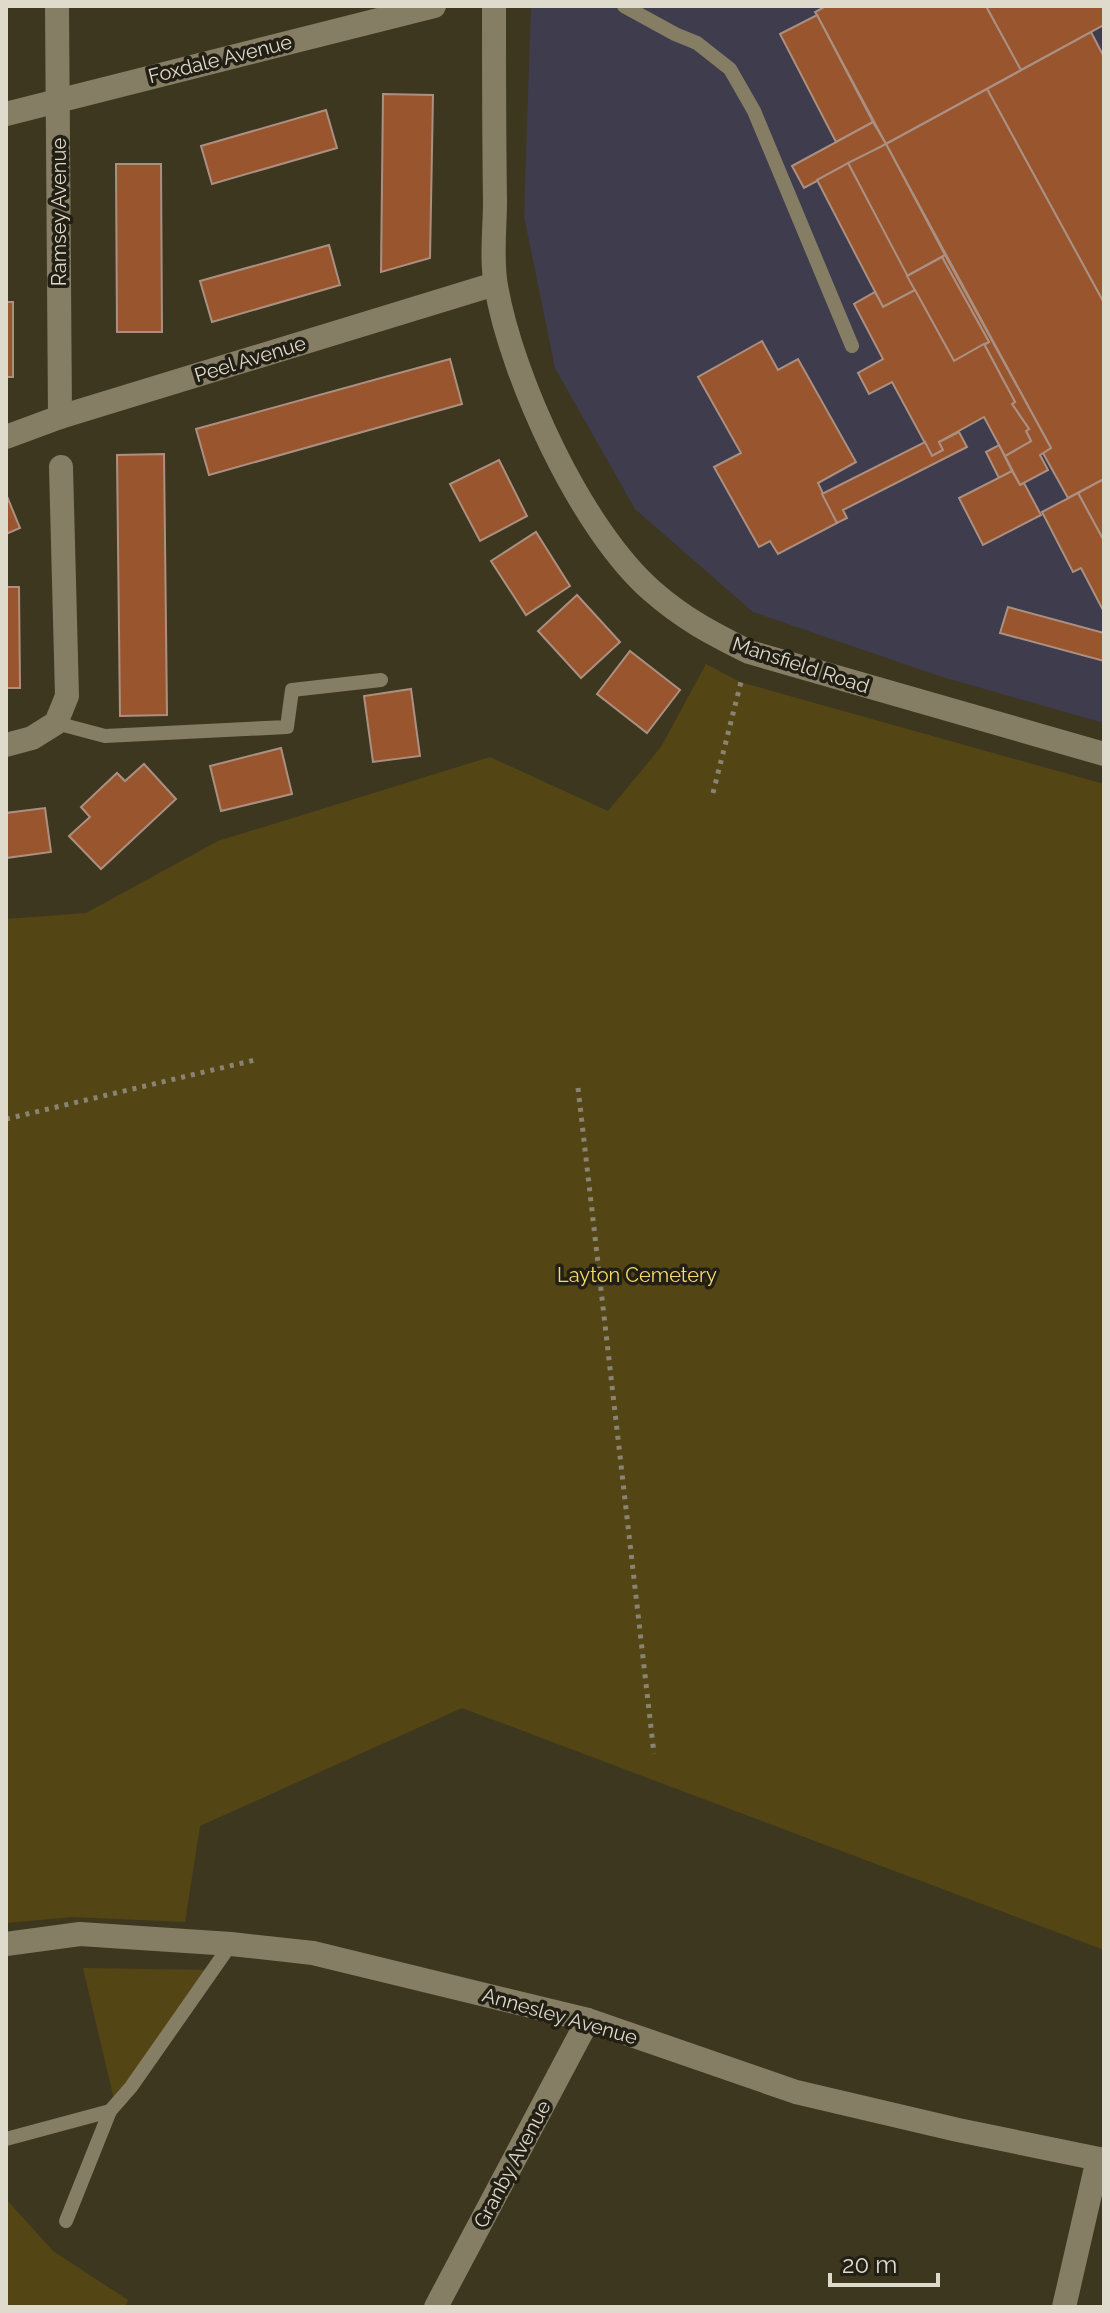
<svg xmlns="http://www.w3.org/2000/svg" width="1110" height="2313" viewBox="0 0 1110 2313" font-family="Raleway,sans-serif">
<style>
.industrial{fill:#3f3c4e}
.green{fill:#534614}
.building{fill:#99552d;stroke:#ab9082;stroke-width:2}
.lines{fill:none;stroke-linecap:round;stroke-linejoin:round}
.path{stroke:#898471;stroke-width:5;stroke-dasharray:4 6;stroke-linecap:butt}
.lane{stroke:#857e64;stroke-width:14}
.street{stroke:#857e64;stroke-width:24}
.secondary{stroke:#857e64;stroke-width:24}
.labels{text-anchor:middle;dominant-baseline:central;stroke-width:7;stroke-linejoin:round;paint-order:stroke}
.street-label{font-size:20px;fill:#dedbcc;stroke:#221f14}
.park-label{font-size:20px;fill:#f9da6a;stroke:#221f14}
</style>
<rect width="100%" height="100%" fill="#3e3720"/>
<path class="industrial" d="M 531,6 L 1104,6 L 1104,723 L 939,676 L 753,612 L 635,509 L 555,368 L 524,216 Z"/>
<g class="green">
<path d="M 706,664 L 740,682 L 1104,784 L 1104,1950 L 462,1708 L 200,1826 L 185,1922 L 73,1917 L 6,1923 L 6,919 L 86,913 L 218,841 L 490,757 L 608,811 L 661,747 Z"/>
<path d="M 83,1968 L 213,1970 L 117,2104 L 113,2095 Z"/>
<path d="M 6,2199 L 53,2251 L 128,2300 L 125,2307 L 6,2307 Z"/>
</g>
<g class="building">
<path d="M 826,6 L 986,6 L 1021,70 L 886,144 L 817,15 L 815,12 Z"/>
<path d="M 986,6 L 1104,6 L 1104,25 L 1021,70 Z"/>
<path d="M 817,15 L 873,122 L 836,142 L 780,34 Z"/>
<path d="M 1091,32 L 1104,57 L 1104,303 L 987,89 Z"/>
<path d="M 987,89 L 1104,303 L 1104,479 L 1068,498 L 1043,453 L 1051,448 L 886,144 Z"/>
<path d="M 383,94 L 433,95 L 430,258 L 381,272 Z"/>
<path d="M 326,110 L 337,148 L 212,184 L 201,146 Z"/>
<path d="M 873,122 L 886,144 L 804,188 L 792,166 Z"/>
<path d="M 886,144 L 945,255 L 907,276 L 848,163 Z"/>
<path d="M 848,163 L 915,290 L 883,307 L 817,180 Z"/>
<path d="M 116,164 L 161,164 L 162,332 L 117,332 Z"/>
<path d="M 329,245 L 340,285 L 212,322 L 200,281 Z"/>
<path d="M 945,255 L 1051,448 L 1040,455 L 1048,470 L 1020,485 L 1005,456 L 1031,441 L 1026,431 L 1029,429 L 1012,404 L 1015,402 L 984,344 L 989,342 L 942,257 Z"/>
<path d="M 942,257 L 989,342 L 954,361 L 907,276 Z"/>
<path d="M 915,290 L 954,361 L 984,344 L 1015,402 L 1012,404 L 1029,429 L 1026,431 L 1031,441 L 1005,456 L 984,417 L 939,442 L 943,450 L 932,456 L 892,382 L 869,394 L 858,373 L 883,359 L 854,304 L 875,292 L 883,307 Z"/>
<rect x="6" y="302" width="7" height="75"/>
<path d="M 762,341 L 778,370 L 798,359 L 856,462 L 818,483 L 837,523 L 778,554 L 770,541 L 759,547 L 714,467 L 741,453 L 698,377 Z"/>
<path d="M 450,359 L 462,404 L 209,475 L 196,429 Z"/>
<path d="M 959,432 L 967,447 L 843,510 L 847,518 L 837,523 L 822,494 L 925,442 L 932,456 L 943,450 L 939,442 Z"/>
<path d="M 999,445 L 1012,471 L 999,478 L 986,452 Z"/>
<path d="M 164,454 L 167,715 L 120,716 L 117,455 Z"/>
<path d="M 499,460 L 527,516 L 480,541 L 450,484 Z"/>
<path d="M 1012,471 L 1020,485 L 1024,483 L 1041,515 L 983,545 L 959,498 Z"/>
<path d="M 1104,479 L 1104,541 L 1078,493 Z"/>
<path d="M 1078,493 L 1104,541 L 1104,612 L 1081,568 L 1073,572 L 1042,512 Z"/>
<path d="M 6,494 L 20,528 L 6,534 Z"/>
<path d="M 536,532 L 570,586 L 526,615 L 491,561 Z"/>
<path d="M 6,587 L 19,587 L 20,688 L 6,688 Z"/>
<path d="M 577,595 L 620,642 L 581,678 L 538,631 Z"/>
<path d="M 1008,607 L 1104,633 L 1104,661 L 1000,633 Z"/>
<path d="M 630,651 L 680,690 L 647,733 L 597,694 Z"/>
<path d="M 411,689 L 420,756 L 373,762 L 364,696 Z"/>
<path d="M 281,748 L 292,794 L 221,811 L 210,766 Z"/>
<path d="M 144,764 L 176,799 L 101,869 L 69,836 L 90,817 L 81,807 L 117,773 L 125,781 Z"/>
<path d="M 45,808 L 51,852 L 6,858 L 6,813 Z"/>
</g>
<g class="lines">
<g class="path">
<path d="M 713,793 L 742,678"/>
<path d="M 578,1088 L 654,1754"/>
<path d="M 6,1119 L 259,1059"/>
</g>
<g class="lane">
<path d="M 624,6 L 675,34 L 697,43 L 730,69 L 754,111 L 852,346"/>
<path d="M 56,723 L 105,736 L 287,727 L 292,690 L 381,680"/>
<path d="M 6,2139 L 110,2111 L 131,2087 L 231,1944"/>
<path d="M 66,2221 L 110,2111"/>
</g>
<g class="street">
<path d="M 57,6 L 60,417"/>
<path d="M 6,114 L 434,6"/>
<path d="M 6,437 L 60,417 L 495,284"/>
<path d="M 6,745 L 32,738 L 56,723 L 67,696 L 61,467"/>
<path d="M 6,1944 L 80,1934 L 231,1944 L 313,1953 L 588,2020 L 796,2092 L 958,2130 L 1104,2160"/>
<path d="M 436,2307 L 588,2020"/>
<path d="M 1064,2307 L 1098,2159"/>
</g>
<path class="secondary" d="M 494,6 C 494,71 494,136 495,201 C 495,228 491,259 496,286 C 512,378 581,529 652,591 C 684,619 711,633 749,652 L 1104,754"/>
</g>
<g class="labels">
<g class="street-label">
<text transform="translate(220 59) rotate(-14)">Foxdale Avenue</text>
<text transform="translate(59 212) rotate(-90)">Ramsey Avenue</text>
<text transform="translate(250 359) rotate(-17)">Peel Avenue</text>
<text transform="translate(801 665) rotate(18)">Mansfield Road</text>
<text transform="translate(560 2016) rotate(16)">Annesley Avenue</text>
<text transform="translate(512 2164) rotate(-62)">Granby Avenue</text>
</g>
<g class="park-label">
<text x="637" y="1275">Layton Cemetery</text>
</g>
</g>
<rect width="1110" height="2313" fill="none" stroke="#dedbcc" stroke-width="16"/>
<path d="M830 2273v12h108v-12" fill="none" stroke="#dedbcc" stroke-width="4"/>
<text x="842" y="2273" font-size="24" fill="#dedbcc" stroke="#221f14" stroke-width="6" paint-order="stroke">20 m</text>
</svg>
